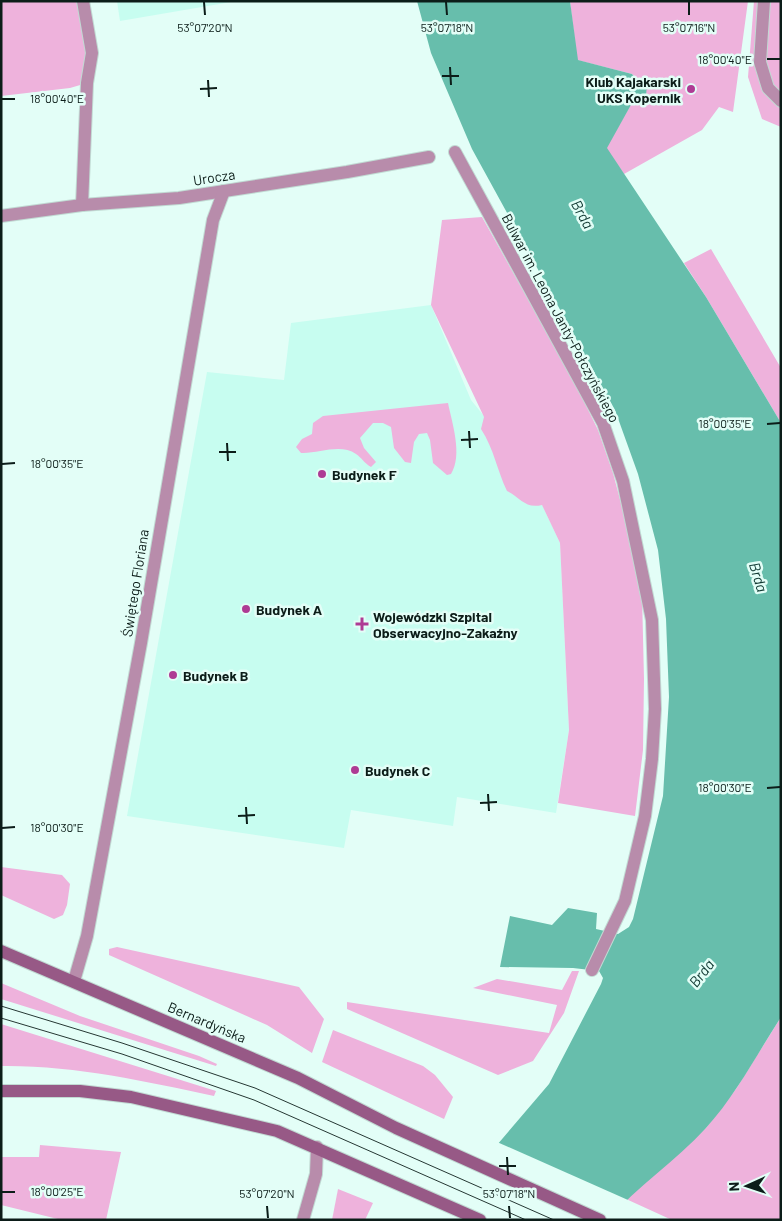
<svg xmlns="http://www.w3.org/2000/svg" width="782" height="1221" viewBox="0 0 782 1221" font-family="Barlow,sans-serif">
<style>
.built{fill:#c7fdf0}
.green{fill:#eeb2dc}
.water{fill:#67beac}
.pier{fill:#e3fef7}
.lines{fill:none;stroke-linecap:round;stroke-linejoin:round}
.street-casing{stroke:#c1dad3;stroke-width:14}
.secondary-casing{stroke:#c1dad3;stroke-width:14}
.street{stroke:#b88cab;stroke-width:12}
.secondary{stroke:#975986;stroke-width:12}
.tram{stroke:#253733;stroke-width:1}
.ticks{fill:none;stroke:#0c1d19;stroke-width:2}
.poi-dot{fill:#ae3b94;stroke:#e3fef7;stroke-width:2}
.labels{text-anchor:middle;dominant-baseline:central;stroke-width:5;stroke-linejoin:round;paint-order:stroke}
.poi-label{font-size:14px;font-weight:bold;fill:#0c1d19;stroke:#e3fef7;text-anchor:start}
.street-label{font-size:14px;fill:#0c1d19;stroke:#e3fef7}
.water-label{font-size:15px;font-style:italic;fill:#0f3831;stroke:#e3fef7}
.ticks-label{font-size:12px;text-anchor:middle;fill:#0c1d19;stroke:#e3fef7;stroke-width:5;stroke-linejoin:round;paint-order:stroke}
</style>
<rect width="100%" height="100%" fill="#e3fef7"/>
<g class="built">
<path d="M 117,1 L 237,1 L 120,21 Z"/>
<path d="M 431,305 L 471,400 L 523,464 L 560,543 L 569,730 L 556,813 L 457,797 L 453,826 L 351,810 L 344,848 L 127,816 L 207,372 L 284,380 L 291,323 Z"/>
</g>
<g class="green">
<path d="M 1,1 L 83,1 L 92,53 L 87,83 L 70,88 L 1,96 Z"/>
<path d="M 570,1 L 748,1 L 733,112 L 719,107 L 702,130 L 624,174 L 606,148 L 637,94 L 638,81 L 632,74 L 577,60 Z"/>
<path d="M 754,1 L 781,1 L 781,127 L 762,119 L 748,77 Z"/>
<path d="M 482,217 L 575,383 L 598,430 L 613,473 L 631,541 L 642,595 L 644,679 L 643,750 L 635,816 L 558,803 L 569,730 L 560,543 L 542,505 C 525,509 521,498 507,491 C 497,470 494,449 481,429 L 484,417 L 431,305 L 442,220 Z"/>
<path d="M 711,249 L 781,368 L 781,423 L 706,297 L 684,263 Z"/>
<path d="M 448,403 C 452,423 463,455 451,474 L 447,475 L 433,463 L 430,440 L 427,433 L 419,434 L 414,442 L 411,463 L 405,462 L 394,448 L 391,427 L 383,423 L 373,423 L 360,438 L 364,448 L 376,462 L 371,467 C 364,463 362,458 356,454 C 340,443 318,454 301,453 L 296,447 L 302,439 L 312,434 L 313,423 L 323,416 Z"/>
<path d="M 1,867 L 62,875 L 70,884 L 67,905 L 63,915 L 54,919 L 1,895 Z"/>
<path d="M 117,947 L 299,987 L 324,1019 L 312,1053 L 267,1025 L 109,955 L 109,949 Z"/>
<path d="M 572,971 L 579,971 L 564,1013 L 533,1061 L 498,1075 L 347,1009 L 347,1002 L 549,1033 L 557,1005 L 473,988 L 497,979 L 562,990 Z"/>
<path d="M 1,983 L 80,1016 L 199,1056 L 217,1064 L 216,1066 L 1,999 Z"/>
<path d="M 781,1017 L 781,1220 L 672,1220 L 626,1199 L 706,1128 L 736,1089 Z"/>
<path d="M 1,1024 L 216,1091 L 214,1096 C 144,1081 73,1065 1,1066 Z"/>
<path d="M 333,1030 L 423,1066 L 435,1075 L 453,1097 L 444,1119 L 322,1062 Z"/>
<path d="M 40,1145 L 121,1152 L 106,1220 L 62,1220 L 1,1205 L 1,1157 L 39,1157 Z"/>
<path d="M 338,1189 L 373,1203 L 365,1220 L 332,1220 Z"/>
</g>
<path class="water" d="M 417,1 L 570,1 L 578,60 L 632,74 L 638,81 L 647,84 L 646,96 L 637,94 L 607,148 L 706,297 L 781,423 L 781,1017 C 757,1054 736,1095 706,1128 C 676,1161 637,1186 608,1220 L 433,1220 L 549,1084 L 601,984 L 603,978 L 599,971 L 573,968 L 500,967 L 510,916 L 552,925 L 568,908 L 597,913 L 596,929 L 618,934 L 629,927 L 633,919 L 663,796 L 669,697 L 666,619 L 658,550 L 638,474 L 615,410 L 472,149 L 431,53 Z"/>
<path class="pier" d="M 497,1142 L 628,1200 L 611,1220 L 431,1220 Z"/>
<g class="lines">
<g class="street-casing">
<g id="street">
<path d="M 764,1 L 760,62 L 768,88 L 781,101"/>
<path d="M 455,152 L 603,423 L 623,481 L 652,620 L 655,709 L 652,759 L 645,816 L 625,901 L 592,970"/>
<path d="M 82,205 L 87,83 L 92,53 L 83,1"/>
<path d="M 1,216 L 82,205 L 179,198 L 347,172 L 429,157"/>
<path d="M 74,981 L 87,936 L 141,643 L 213,220 L 224,191"/>
<path d="M 303,1220 L 316,1174 L 317,1147"/>
</g>
</g>
<g class="secondary-casing">
<g id="secondary">
<path d="M 1,951 L 298,1078 L 396,1128 L 600,1220"/>
<path d="M 1,1091 L 80,1091 L 131,1097 L 277,1131 L 480,1220"/>
</g>
</g>
<use href="#street" class="street"/>
<use href="#secondary" class="secondary"/>
<g class="tram">
<path d="M 1,1006 L 122,1043 L 255,1088 L 554,1220"/>
<path d="M 1,1018 L 122,1054 L 254,1100 L 526,1220"/>
</g>
</g>
<path class="ticks" d="M 204,2 L 205,15M 446,2 L 447,15M 689,2 L 689,15M 767,59 L 780,59M 450,67 L 451,85M 442,76 L 459,76M 208,80 L 209,97M 200,89 L 217,88M 2,99 L 15,99M 767,424 L 780,423M 469,431 L 470,448M 461,440 L 478,439M 227,443 L 228,461M 219,452 L 236,452M 2,464 L 15,463M 767,788 L 780,787M 488,794 L 489,811M 480,803 L 497,802M 246,807 L 247,824M 238,816 L 255,815M 2,828 L 15,827M 507,1157 L 508,1175M 499,1166 L 516,1166M 2,1192 L 15,1192M 267,1206 L 268,1218M 509,1206 L 510,1218"/>
<g class="poi-dot">
<circle cx="691" cy="89" r="5"/>
<circle cx="322" cy="474" r="5"/>
<circle cx="246" cy="609" r="5"/>
<path d="M359.5 616.5h5v5h5v5h-5v5h-5v-5h-5v-5h5z"/>
<circle cx="173" cy="675" r="5"/>
<circle cx="355" cy="770" r="5"/>
</g>
<g class="labels">
<g class="poi-label">
<text x="681" y="81" text-anchor="end">Klub Kajakarski<tspan x="681" dy="16">UKS Kopernik</tspan></text>
<text x="332" y="474">Budynek F</text>
<text x="256" y="609">Budynek A</text>
<text x="373" y="616">Wojewódzki Szpital<tspan x="373" dy="16">Obserwacyjno-Zakaźny</tspan></text>
<text x="183" y="675">Budynek B</text>
<text x="365" y="770">Budynek C</text>
</g>
<g class="street-label">
<text transform="translate(214 177) rotate(-9)">Urocza</text>
<text transform="translate(561 318) rotate(62)">Bulwar im. Leona Janty-Połczyńskiego</text>
<text transform="translate(135 583) rotate(-81)">Świętego Floriana</text>
<text transform="translate(207 1022) rotate(23)">Bernardyńska</text>
</g>
<g class="water-label">
<text transform="translate(583 214) rotate(61)">Brda</text>
<text transform="translate(759 577) rotate(73)">Brda</text>
<text transform="translate(701 973) rotate(-52)">Brda</text>
</g>
</g>
<g class="ticks-label">
<text x="205" y="32">53°07'20"N</text>
<text x="447" y="32">53°07'18"N</text>
<text x="689" y="32">53°07'16"N</text>
<text x="725" y="64">18°00'40"E</text>
<text x="57" y="103">18°00'40"E</text>
<text x="725" y="428">18°00'35"E</text>
<text x="57" y="468">18°00'35"E</text>
<text x="725" y="792">18°00'30"E</text>
<text x="57" y="832">18°00'30"E</text>
<text x="57" y="1196">18°00'25"E</text>
<text x="267" y="1198">53°07'20"N</text>
<text x="509" y="1198">53°07'18"N</text>
</g>
<rect width="782" height="1221" fill="none" stroke="#0c1d19" stroke-width="5"/>
<g transform="translate(747 1186) rotate(267)" stroke="#e3fef7" stroke-width="4" paint-order="stroke">
<path d="M0-4L9 19L0 12L-9 19Z" fill="#0c1d19"/>
<text y="-8" font-size="14" font-weight="bold" text-anchor="middle" fill="#0c1d19">N</text>
</g>
</svg>
